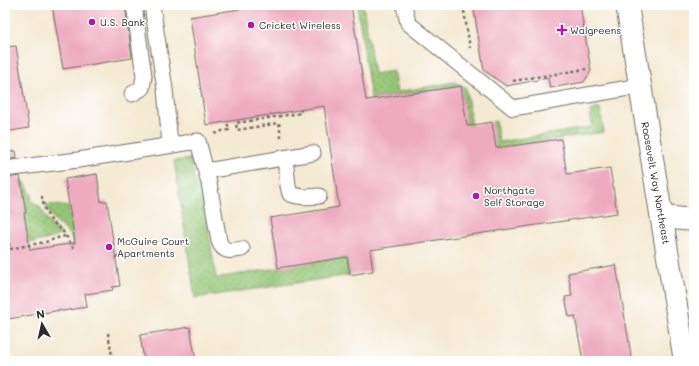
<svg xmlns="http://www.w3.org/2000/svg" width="699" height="366" viewBox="0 0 699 366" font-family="Mali,sans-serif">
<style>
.grass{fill:url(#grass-dots);stroke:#607850}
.building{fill:#eeabbf}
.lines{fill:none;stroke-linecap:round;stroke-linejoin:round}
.lane-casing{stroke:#716e65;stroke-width:17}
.street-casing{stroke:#716e65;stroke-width:24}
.secondary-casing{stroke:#716e65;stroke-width:24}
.path{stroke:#716e65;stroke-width:2.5;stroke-dasharray:3 3;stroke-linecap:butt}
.lane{stroke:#fff;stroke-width:15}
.street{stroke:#fff;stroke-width:22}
.secondary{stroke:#fff;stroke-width:22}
.poi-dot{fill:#b5179e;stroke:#fff;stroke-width:1.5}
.labels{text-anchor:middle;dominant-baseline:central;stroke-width:3;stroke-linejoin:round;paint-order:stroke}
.poi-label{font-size:10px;fill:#2b2b2b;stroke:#fff;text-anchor:start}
.street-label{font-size:10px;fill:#2b2b2b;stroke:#fff}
</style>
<defs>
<pattern id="grass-dots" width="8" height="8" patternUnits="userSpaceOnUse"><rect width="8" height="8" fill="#95c676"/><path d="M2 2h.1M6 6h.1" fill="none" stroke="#7aa161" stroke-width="1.8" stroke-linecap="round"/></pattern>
</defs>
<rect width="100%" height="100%" fill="#fff"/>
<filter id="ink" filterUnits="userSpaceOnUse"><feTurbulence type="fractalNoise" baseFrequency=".025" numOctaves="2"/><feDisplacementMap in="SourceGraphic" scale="8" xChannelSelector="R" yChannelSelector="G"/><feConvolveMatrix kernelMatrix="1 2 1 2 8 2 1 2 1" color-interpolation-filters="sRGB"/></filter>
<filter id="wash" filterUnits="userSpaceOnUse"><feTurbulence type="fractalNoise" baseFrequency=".012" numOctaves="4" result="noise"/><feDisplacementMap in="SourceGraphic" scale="16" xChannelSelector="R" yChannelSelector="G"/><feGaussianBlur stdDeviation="0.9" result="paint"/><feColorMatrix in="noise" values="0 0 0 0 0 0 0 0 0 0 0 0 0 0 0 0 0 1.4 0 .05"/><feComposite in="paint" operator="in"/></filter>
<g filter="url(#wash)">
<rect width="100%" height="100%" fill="#f4e9d2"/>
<g class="grass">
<path d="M 357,5 L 363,5 L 374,74 L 393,71 L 397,92 L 455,82 L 466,88 L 475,146 L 492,122 L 496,121 L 499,142 L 592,127 L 590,111 L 592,110 L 600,108 L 604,132 L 471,152 L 461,86 L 371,99 Z"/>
<path d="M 191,159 L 195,183 L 201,183 L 216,278 L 347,257 L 350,275 L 195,298 L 174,161 Z"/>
<path d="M 18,179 L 24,181 L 32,195 L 31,200 L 40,207 L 45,216 L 53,227 L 58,230 L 61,234 L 50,239 L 29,243 L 21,213 L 26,212 L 23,197 L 26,196 L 24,185 L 5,187 Z"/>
<path d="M 45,204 L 69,207 L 71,219 L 73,219 L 105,233 L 74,245 C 72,235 65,230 58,224 C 53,219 49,211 45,204 Z"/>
</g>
<g id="blocks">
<g class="building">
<path d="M 52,5 L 125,5 L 132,58 L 63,69 Z"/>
<path d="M 265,5 L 351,5 L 366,100 L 461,86 L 467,126 L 492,122 L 496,148 L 561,139 L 567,174 L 610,168 L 617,213 L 370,250 L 373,271 L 350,275 L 347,257 L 278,268 L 270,218 L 339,207 L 324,106 L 206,125 L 190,17 Z"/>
<path d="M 473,5 L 580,5 L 591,71 L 584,82 L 550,88 L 548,78 L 506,86 L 484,70 Z"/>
<path d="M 16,46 L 29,128 L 5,132 L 5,47 Z"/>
<path d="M 16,151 L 17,158 L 5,160 L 5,152 Z"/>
<path d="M 97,174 L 101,202 L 107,201 L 120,286 L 112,287 L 113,290 L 85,294 L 87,307 L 62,311 L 61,310 L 8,319 L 7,314 L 5,315 L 5,178 L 20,176 L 26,213 L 24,213 L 30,250 L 75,243 L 65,179 Z"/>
<path d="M 616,265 L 632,361 L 583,361 L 575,316 L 569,317 L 565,297 L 572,296 L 568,273 Z"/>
<path d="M 190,327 L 196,361 L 144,361 L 140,335 Z"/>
</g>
</g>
</g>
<g filter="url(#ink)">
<use href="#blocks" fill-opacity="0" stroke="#716e65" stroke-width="1"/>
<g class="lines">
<g class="lane-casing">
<g id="lane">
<path d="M 152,5 L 165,89 L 170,145"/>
<path d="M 404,5 L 408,23 L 513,108 L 640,86"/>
<path d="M 132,94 L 142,88 L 144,76 L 134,5"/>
<path d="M 285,158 L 288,186 L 290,194 C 301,198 307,197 319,196"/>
<path d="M 5,169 L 78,160 L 198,141 L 209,183 L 219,241 C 223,253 231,251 242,249"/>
<path d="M 206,171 L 313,153"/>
</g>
</g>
<g class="street-casing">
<path id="street" d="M 662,217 L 694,220"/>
</g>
<g class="secondary-casing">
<path id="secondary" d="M 627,5 L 685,361"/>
</g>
<g class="path">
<path d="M 463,5 L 470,48"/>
<path d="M 513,81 L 586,69"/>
<path d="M 215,134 L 222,131 L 229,130 L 227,121"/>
<path d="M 281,138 L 279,123 L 237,130 L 236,123 L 301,113 L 301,110"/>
<path d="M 42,196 C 43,207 47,218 56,225 C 57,227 59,228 61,229 C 64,233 70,241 71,246 L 75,248"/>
<path d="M 9,243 L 10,249 L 50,241 L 54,239 L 65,236"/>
<path d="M 116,257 L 157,251"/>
<path d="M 108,333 L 113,361"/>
</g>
<use href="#lane" class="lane"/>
<use href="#street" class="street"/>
<use href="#secondary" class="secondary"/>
</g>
</g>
<g class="poi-dot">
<circle cx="92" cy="22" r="4"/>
<circle cx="251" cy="25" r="4"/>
<path d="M560 24h4v4h4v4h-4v4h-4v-4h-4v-4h4z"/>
<circle cx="476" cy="196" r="4"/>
<circle cx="109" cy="247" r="4"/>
</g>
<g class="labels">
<g class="poi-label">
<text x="100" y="22">U.S. Bank</text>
<text x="259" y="25">Cricket Wireless</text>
<text x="570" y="30">Walgreens</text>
<text x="484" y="190">Northgate<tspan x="484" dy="12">Self Storage</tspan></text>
<text x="117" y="241">McGuire Court<tspan x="117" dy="12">Apartments</tspan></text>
</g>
<g class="street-label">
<text transform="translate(656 183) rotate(80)">Roosevelt Way Northeast</text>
</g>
</g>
<rect width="699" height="366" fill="none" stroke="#fff" stroke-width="20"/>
<g transform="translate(42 324) rotate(351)" stroke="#ffffff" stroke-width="3" paint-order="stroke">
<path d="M0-3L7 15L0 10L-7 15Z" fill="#2b2b2b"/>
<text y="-6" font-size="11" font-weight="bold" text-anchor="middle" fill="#2b2b2b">N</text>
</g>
</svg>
